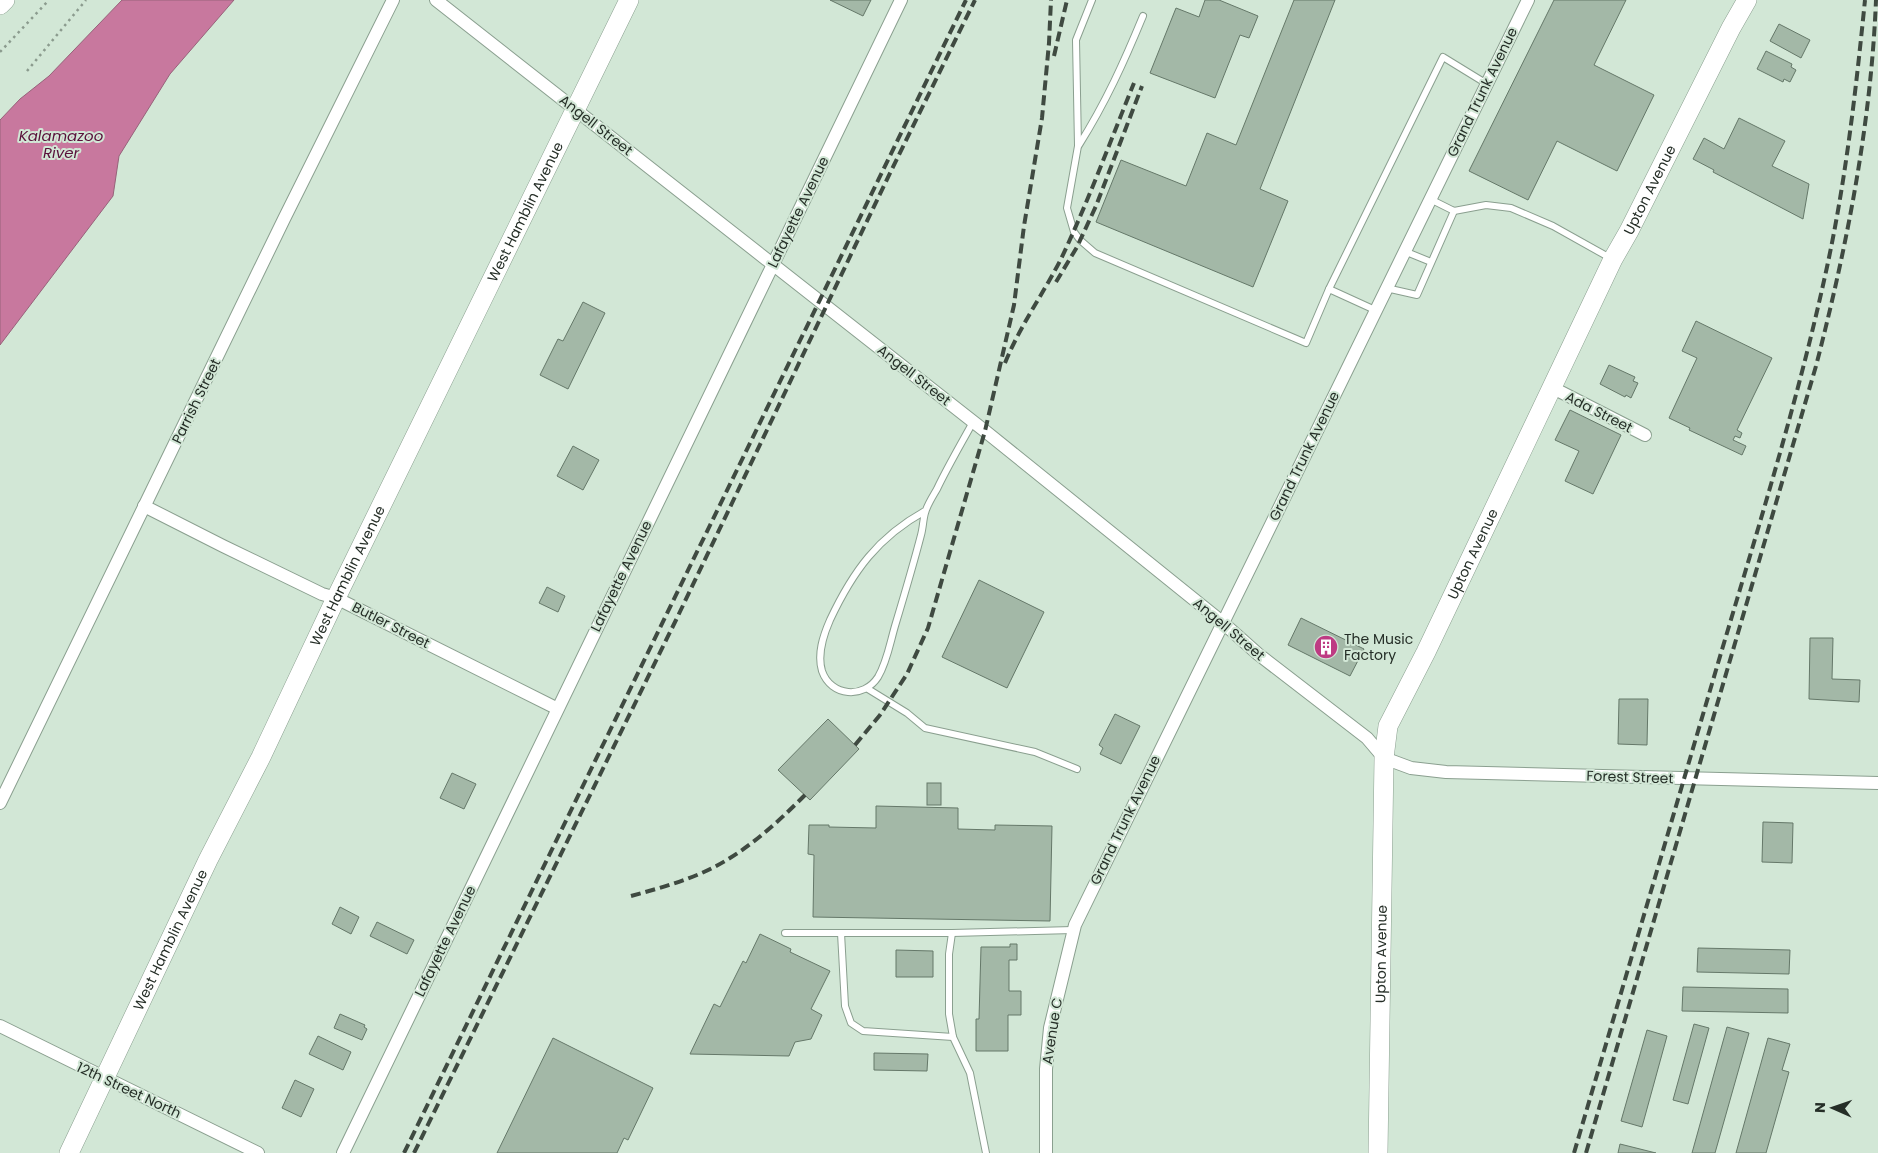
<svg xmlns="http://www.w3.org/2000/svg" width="1878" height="1153" viewBox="0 0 1878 1153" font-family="Poppins,sans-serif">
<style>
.water{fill:#c8789e;stroke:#97627a}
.building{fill:#a3b8a7;stroke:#657869}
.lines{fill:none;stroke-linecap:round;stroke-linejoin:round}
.lane-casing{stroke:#8a9f8f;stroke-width:8}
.street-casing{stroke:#8a9f8f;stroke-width:14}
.secondary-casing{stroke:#8a9f8f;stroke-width:20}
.path{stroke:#8b9b8e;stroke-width:2.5;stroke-dasharray:2.5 4;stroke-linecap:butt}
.lane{stroke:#fff;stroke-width:6}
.street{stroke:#fff;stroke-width:12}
.secondary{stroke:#fff;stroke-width:19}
.rail{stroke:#3f4a41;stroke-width:4;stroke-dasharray:10 5;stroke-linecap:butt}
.labels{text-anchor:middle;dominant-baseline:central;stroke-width:4;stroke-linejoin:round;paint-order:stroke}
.street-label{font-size:14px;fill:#252e27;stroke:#d2e7d6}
.poi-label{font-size:14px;fill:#252e27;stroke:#d2e7d6;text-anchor:start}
.water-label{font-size:15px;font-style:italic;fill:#59103a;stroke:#d2e7d6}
</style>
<rect width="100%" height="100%" fill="#d2e7d6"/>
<path class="water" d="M 122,0 L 234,0 L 170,74 L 119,156 L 113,196 L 0,345 L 0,120 L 20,99 L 49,76 Z"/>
<g class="building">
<path d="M 830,0 L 871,0 L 863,16 Z"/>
<path d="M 1205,0 L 1219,0 L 1258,16 L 1249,38 L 1240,35 L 1215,98 L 1150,73 L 1176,8 L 1199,17 Z"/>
<path d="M 1294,0 L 1335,0 L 1260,189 L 1288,201 L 1253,287 L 1096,222 L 1121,160 L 1186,186 L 1207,133 L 1236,145 Z"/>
<path d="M 1554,0 L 1626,0 L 1594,65 L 1654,95 L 1617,171 L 1557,141 L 1528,200 L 1469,171 Z"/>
<path d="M 1779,24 L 1810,40 L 1801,58 L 1770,41 Z"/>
<path d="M 1766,51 L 1792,64 L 1791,67 L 1796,70 L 1790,82 L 1784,79 L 1783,82 L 1757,69 Z"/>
<path d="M 1739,118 L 1785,141 L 1772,166 L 1809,184 L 1803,219 L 1713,172 L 1714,170 L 1693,159 L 1704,138 L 1724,149 Z"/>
<path d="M 583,302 L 605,313 L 568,389 L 540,375 L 558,339 L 563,341 Z"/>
<path d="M 1696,321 L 1772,358 L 1737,430 L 1742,433 L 1740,438 L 1735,436 L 1733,440 L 1746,446 L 1742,455 L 1689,430 L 1690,428 L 1669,418 L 1697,358 L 1682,351 Z"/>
<path d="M 1609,365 L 1635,377 L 1633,381 L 1638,383 L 1631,398 L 1626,395 L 1625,397 L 1600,384 Z"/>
<path d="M 1570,410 L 1621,435 L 1593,494 L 1565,481 L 1579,451 L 1555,440 Z"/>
<path d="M 573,446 L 599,460 L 583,490 L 557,476 Z"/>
<path d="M 979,580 L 1044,612 L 1007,688 L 942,657 Z"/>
<path d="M 547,587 L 565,596 L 558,612 L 539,603 Z"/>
<path d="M 1301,618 L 1364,649 L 1350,676 L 1288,645 Z"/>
<path d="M 1810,638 L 1833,638 L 1832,679 L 1860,680 L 1859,702 L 1809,699 Z"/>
<path d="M 1619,699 L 1648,699 L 1647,745 L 1618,744 Z"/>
<path d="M 1115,714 L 1140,726 L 1121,764 L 1100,754 L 1103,748 L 1099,745 Z"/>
<path d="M 828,719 L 859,749 L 810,800 L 778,770 Z"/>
<path d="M 452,773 L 476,784 L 464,809 L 440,798 Z"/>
<rect x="927" y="783" width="14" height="22"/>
<path d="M 876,806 L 958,808 L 958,829 L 995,830 L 995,825 L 1052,826 L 1050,921 L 813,917 L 814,855 L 808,854 L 809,825 L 829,825 L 829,827 L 876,828 Z"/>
<path d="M 1763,822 L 1793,823 L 1792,863 L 1762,862 Z"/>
<path d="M 340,907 L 359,917 L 351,934 L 332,924 Z"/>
<path d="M 377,922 L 414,940 L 407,954 L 370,936 Z"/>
<path d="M 760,934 L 791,949 L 790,952 L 830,971 L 811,1009 L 822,1015 L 811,1039 L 795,1042 L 789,1056 L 690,1054 L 714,1004 L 720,1007 L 743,961 L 746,963 Z"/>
<path d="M 1010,944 L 1017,944 L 1017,960 L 1009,960 L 1009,991 L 1021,991 L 1021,1015 L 1008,1015 L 1008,1051 L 976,1051 L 976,1019 L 979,1019 L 981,947 L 1010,947 Z"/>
<path d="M 1698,948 L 1790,950 L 1789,974 L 1697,972 Z"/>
<path d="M 896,950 L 933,951 L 933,977 L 896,977 Z"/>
<path d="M 1683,987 L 1788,989 L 1788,1013 L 1682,1011 Z"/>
<path d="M 340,1014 L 365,1025 L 364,1027 L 367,1029 L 362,1040 L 334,1028 Z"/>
<path d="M 1694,1024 L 1709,1028 L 1688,1104 L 1673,1100 Z"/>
<path d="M 1727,1027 L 1749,1033 L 1715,1153 L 1692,1153 Z"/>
<path d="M 1647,1030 L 1667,1036 L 1642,1127 L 1621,1121 Z"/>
<path d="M 318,1036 L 351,1052 L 343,1070 L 309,1054 Z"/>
<path d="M 553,1038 L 653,1088 L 628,1140 L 624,1138 L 617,1153 L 497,1153 Z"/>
<path d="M 1768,1038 L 1790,1044 L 1782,1070 L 1789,1072 L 1766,1153 L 1736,1153 Z"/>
<path d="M 874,1053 L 928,1054 L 927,1071 L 874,1070 Z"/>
<path d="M 295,1080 L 314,1089 L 301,1117 L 282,1108 Z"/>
<path d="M 1620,1144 L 1656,1153 L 1618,1153 Z"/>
</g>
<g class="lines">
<g class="lane-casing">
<g id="lane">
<path d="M 1092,0 L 1076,40 L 1078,146 L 1067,208 L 1074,232 L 1080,240 L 1095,253 L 1306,343 L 1329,289 L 1375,310"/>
<path d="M 1079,145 C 1106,102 1124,62 1143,16"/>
<path d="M 1430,199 L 1454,211 L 1486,205 L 1511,208 L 1553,226 L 1612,259"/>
<path d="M 1404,251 L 1431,262"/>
<path d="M 1386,288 L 1417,295 L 1454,211"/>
<path d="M 1329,289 L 1443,57 L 1487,84"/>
<path d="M 925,511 C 878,537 853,571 830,620 C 823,636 817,654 822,671 C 831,697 864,699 878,677 C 887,662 890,643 895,626 C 904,596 913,566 921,535 C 923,528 923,520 925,513 C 927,505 933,496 937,489 C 948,466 961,444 973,422"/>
<path d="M 868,689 L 907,713 L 925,728 L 1035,752 L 1077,769"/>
<path d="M 785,933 L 952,933 L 1073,930"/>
<path d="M 841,933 L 845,1006 L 851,1023 L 863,1031 L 953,1037"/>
<path d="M 952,933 L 949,954 L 949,1014 L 953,1037 L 970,1073 L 986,1153"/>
</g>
</g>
<g class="street-casing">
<g id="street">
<path d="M 436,0 L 985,431 L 1222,622 L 1258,654 L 1367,738 L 1384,758 L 1411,768 L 1446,772 L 1878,783"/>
<path d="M 1553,388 L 1645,435"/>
<path d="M 144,506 L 223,546 L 322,594 L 336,598 L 556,708"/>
<path d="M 0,803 L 284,219 L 393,0"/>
<path d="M 0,1026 L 258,1153"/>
<path d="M 343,1153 C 528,768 713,383 901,0"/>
<path d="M 1046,1153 L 1046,1069 L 1050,1028 L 1075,925 L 1528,0"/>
</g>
</g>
<g class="secondary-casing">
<g id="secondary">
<path d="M 0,5 L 5,0"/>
<path id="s1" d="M 69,1153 L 208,860 L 261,757 L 336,598 L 629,0"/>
<path id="s2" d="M 1378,1153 L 1384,758 L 1388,726 L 1426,652 L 1613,259 L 1629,231 L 1731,28 L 1747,0"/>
</g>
</g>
<g class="path">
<path d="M 0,52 L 49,0"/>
<path d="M 27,71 L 86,0"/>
</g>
<use href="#lane" class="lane"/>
<use href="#street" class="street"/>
<use href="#secondary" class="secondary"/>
<g class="rail">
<path d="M 1054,56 L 1067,0"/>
<path d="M 1056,282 L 1077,247 L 1096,206 L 1142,86"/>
<path d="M 1005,363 C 1020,326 1043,294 1061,259 C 1088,202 1110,142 1134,83"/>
<path d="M 855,745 L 880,715 L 907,674 L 928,628 L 985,431 L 1014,305 L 1024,226 L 1042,118 L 1049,43 L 1051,0"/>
<path d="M 631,896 C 653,890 675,884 697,875 C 739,858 773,827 805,795"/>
<path d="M 404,1153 L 966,0"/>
<path d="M 414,1153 L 676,620 L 891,171 L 975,0"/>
<path d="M 1574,1153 C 1623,986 1672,820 1721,653 C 1759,525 1799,397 1827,267 C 1846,179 1856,89 1865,0"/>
<path d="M 1586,1153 L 1816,366 C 1847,246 1871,124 1876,0"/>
</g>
</g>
<defs>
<g id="building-disc" transform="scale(1.25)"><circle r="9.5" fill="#be3b83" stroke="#d2e7d6"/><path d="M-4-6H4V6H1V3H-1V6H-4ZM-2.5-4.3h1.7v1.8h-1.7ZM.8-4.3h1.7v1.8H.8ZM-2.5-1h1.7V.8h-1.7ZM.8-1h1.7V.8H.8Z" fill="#fff"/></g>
</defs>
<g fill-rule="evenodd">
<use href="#building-disc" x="1326" y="647"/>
</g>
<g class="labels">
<g class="street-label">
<text transform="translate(1482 92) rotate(-64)">Grand Trunk Avenue</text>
<text transform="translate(596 125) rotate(38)">Angell Street</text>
<text stroke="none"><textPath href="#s2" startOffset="1024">Upton Avenue</textPath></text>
<text stroke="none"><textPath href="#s1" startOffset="1046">West Hamblin Avenue</textPath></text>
<text transform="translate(798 212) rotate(-64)">Lafayette Avenue</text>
<text transform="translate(914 375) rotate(38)">Angell Street</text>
<text transform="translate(196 401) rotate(-64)">Parrish Street</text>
<text transform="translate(1599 412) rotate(27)">Ada Street</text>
<text transform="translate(1304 456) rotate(-64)">Grand Trunk Avenue</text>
<text stroke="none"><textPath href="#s2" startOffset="619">Upton Avenue</textPath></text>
<text stroke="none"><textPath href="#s1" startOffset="641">West Hamblin Avenue</textPath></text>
<text transform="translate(621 576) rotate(-64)">Lafayette Avenue</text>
<text transform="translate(391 625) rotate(27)">Butler Street</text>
<text transform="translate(1229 629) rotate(40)">Angell Street</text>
<text transform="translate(1630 777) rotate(2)">Forest Street</text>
<text transform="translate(1125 820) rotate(-64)">Grand Trunk Avenue</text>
<text stroke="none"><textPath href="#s1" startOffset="236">West Hamblin Avenue</textPath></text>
<text transform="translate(445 941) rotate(-64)">Lafayette Avenue</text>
<text stroke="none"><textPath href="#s2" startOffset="199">Upton Avenue</textPath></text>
<text transform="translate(1052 1031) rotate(-81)">Avenue C</text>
<text transform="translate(129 1090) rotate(25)">12th Street North</text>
</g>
<g class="poi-label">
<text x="1344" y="639">The Music<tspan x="1344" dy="16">Factory</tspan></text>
</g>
<g class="water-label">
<text x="61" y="135">Kalamazoo<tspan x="61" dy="17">River</tspan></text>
</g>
</g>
<g transform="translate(1833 1108) rotate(272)" stroke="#d2e7d6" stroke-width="4" paint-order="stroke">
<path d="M0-4L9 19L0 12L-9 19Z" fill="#252e27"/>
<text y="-8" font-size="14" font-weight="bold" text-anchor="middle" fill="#252e27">N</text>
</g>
</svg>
